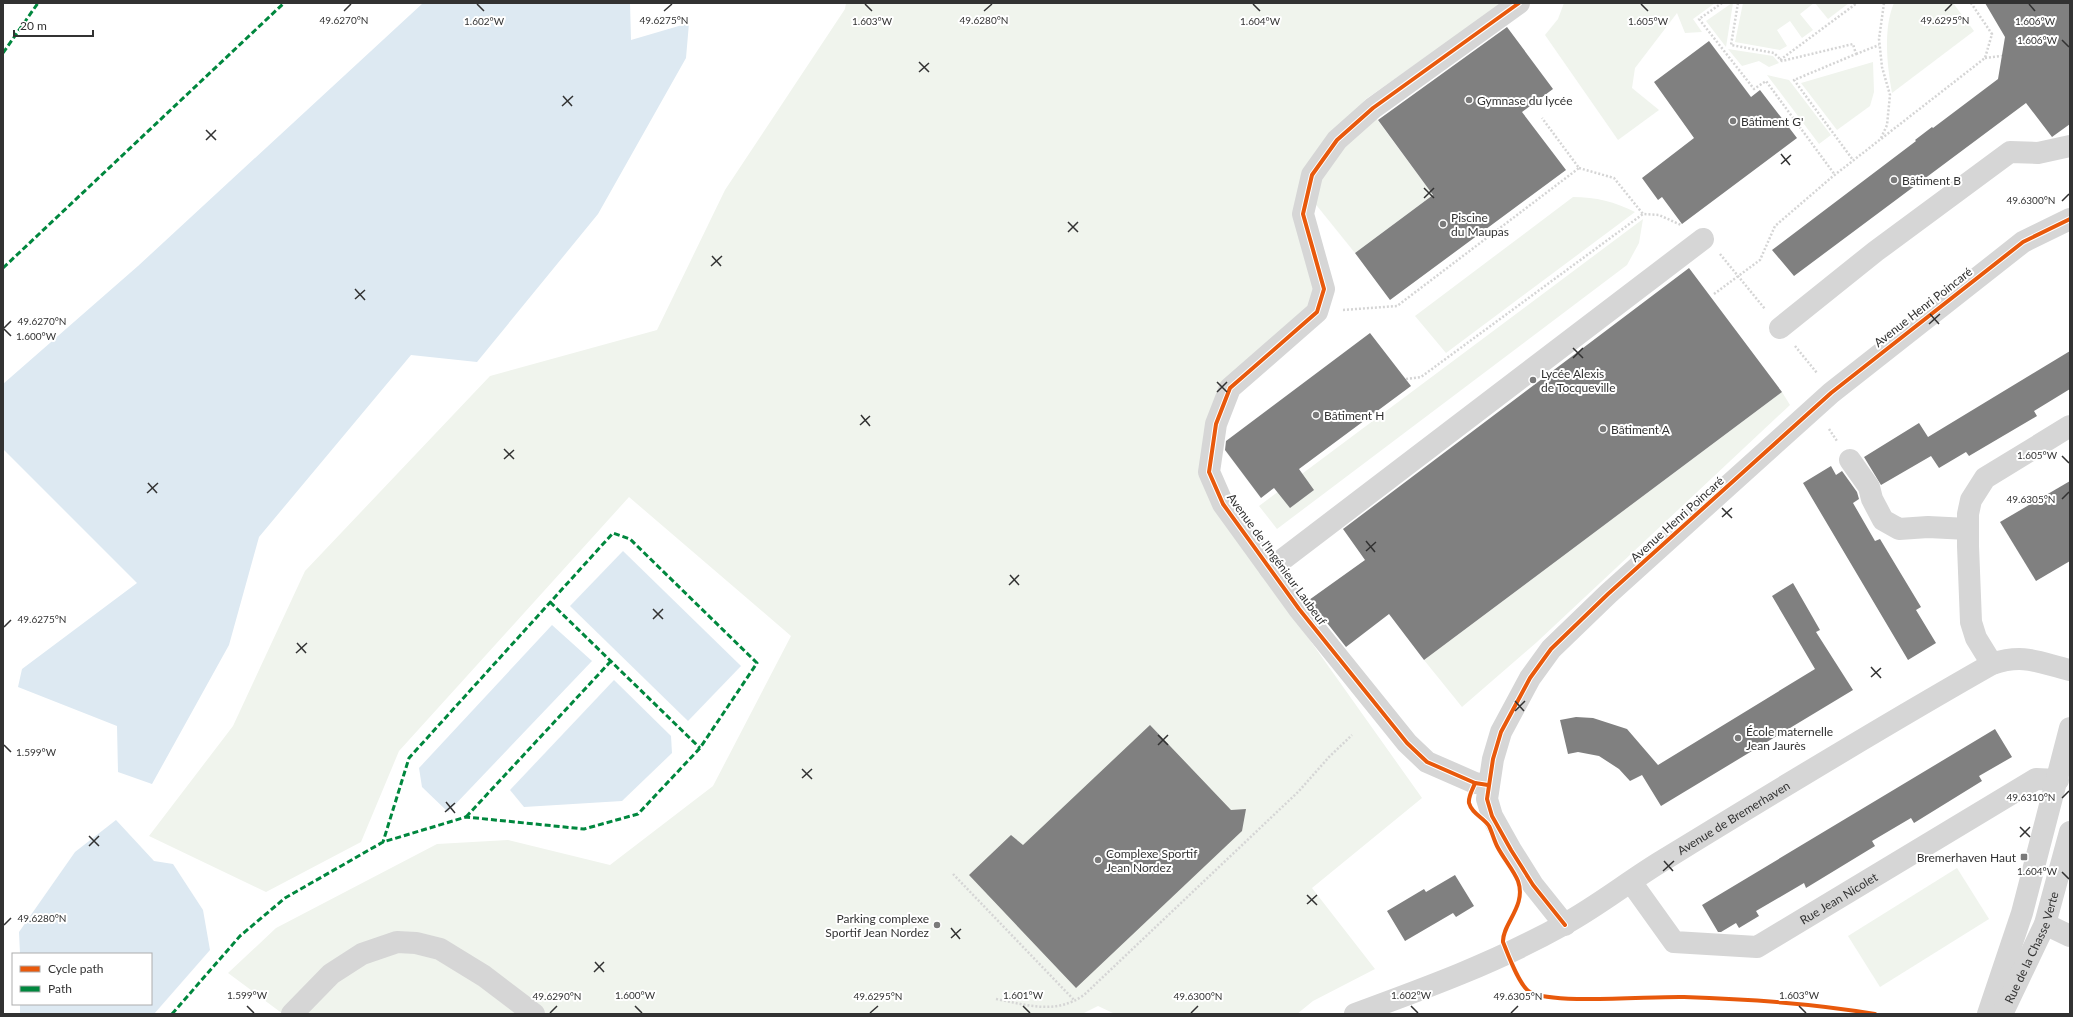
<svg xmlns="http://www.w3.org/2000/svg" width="2073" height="1017" viewBox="0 0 2073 1017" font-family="Lato,sans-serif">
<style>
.green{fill:#f0f4ed}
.water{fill:#dde9f2}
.building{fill:#808080}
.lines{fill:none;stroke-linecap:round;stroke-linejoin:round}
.path{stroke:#d5d5d5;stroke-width:2.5;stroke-dasharray:2 2;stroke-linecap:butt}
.minor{stroke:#d6d6d6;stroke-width:22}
.quiet{stroke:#00873e;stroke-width:3;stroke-dasharray:6 3;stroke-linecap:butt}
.cycleway-casing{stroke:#fff;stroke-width:6}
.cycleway{stroke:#e8590c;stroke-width:4}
.ticks{fill:none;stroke:#323232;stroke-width:1.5}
.poi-dot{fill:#7a7a7a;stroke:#fff;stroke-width:1.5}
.labels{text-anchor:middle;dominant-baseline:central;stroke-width:4;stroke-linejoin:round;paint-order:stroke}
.poi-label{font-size:12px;fill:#323232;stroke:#fff;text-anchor:start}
.street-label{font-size:12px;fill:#323232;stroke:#fff}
.ticks-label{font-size:10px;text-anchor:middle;fill:#323232;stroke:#fff;stroke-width:4;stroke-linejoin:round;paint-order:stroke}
</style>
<rect width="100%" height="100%" fill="#fff"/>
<g class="green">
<path d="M 846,3 L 1503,3 L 1366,99 L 1303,170 L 1317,298 L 1214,408 L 1221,515 L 1422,798 L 1312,888 L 1375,969 L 1313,1001 L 1297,1014 L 1115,1014 L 1098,1006 L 1082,1014 L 283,1014 L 228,973 L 276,928 L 437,844 L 508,840 L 610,865 L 713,786 L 791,636 L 629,497 L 399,751 L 361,842 L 266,892 L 149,836 L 233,726 L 305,571 L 490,376 L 657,330 L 725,190 L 845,9 Z"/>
<path d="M 1564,3 L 1715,3 L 1693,19 L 1702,32 L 1685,33 L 1677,13 L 1635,68 L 1632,88 L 1659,110 L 1618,140 L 1545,35 L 1558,19 Z"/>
<path d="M 1732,3 L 1733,3 L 1726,47 L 1706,21 Z"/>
<path d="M 1743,3 L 1814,3 L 1800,14 L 1813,30 L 1802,38 L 1790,21 L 1777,30 L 1787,46 L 1780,50 L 1735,42 Z"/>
<path d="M 1815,3 L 1849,3 L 1828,19 Z"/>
<path d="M 1894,3 L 1953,3 L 1974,31 L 1892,93 C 1887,66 1883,28 1894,3 Z"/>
<path d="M 1728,49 L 1773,56 L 1779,63 L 1769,67 L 1759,61 L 1742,66 Z"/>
<path d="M 1873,62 L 1874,92 L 1870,106 L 1837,130 L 1801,83 Z"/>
<path d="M 1767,75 L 1789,80 L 1831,135 L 1819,144 Z"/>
<path d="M 1376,118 L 1433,195 L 1355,253 L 1309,196 L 1312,175 Z"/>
<path d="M 1573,197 C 1596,197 1615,202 1635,212 L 1446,353 L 1415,316 Z"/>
<path d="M 1643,219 L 1639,243 L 1627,265 L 1277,529 L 1259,506 Z"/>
<path d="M 1782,392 L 1790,405 L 1537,642 L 1462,707 L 1424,660 Z"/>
<path d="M 1957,868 L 1989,919 L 1880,987 L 1848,936 Z"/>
</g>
<g class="water">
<path d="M 423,3 L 630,3 L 631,40 L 689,23 L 686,58 L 598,214 L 477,362 L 411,355 L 259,537 L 229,645 L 152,784 L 118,772 L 117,726 L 18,687 L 22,669 L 137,583 L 3,449 L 3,384 L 138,266 Z"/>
<path d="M 623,551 L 741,666 L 688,721 L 570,606 Z"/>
<path d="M 552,625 L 592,661 L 448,812 L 422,787 L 419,768 Z"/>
<path d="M 614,680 L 671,736 L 672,753 L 622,801 L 524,807 L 510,790 Z"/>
<path d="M 116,820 L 154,861 L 173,864 L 203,910 L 210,950 L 154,1014 L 20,1014 L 20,1004 L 151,1004 L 151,954 L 20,954 L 19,932 L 75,852 Z"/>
</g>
<g class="building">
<path d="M 1985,3 L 2070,3 L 2070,124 L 2052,137 L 2026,103 L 1794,276 L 1772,250 L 1916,141 L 1915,140 L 1932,127 L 1933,128 L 1998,79 L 2005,37 Z"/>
<path d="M 1507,27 L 1553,89 L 1522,112 L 1566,170 L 1390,300 L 1355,253 L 1433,195 L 1378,120 Z"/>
<path d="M 1709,41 L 1751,97 L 1760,90 L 1797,138 L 1682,224 L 1662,197 L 1658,200 L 1642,178 L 1694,138 L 1654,82 Z"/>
<path d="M 1689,268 L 1782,392 L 1424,660 L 1389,614 L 1346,647 L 1309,600 L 1365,560 L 1343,529 Z"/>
<path d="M 1370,333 L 1411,386 L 1299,469 L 1314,490 L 1290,508 L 1274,488 L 1261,498 L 1225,450 L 1226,441 Z"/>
<path d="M 2070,351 L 2070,389 L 2034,411 L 2037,416 L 1969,456 L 1966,452 L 1939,468 L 1931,456 L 1881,485 L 1864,457 L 1919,423 L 1928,437 Z"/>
<path d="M 1831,466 L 1836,475 L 1842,471 L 1857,492 L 1859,499 L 1853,503 L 1875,541 L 1880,539 L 1921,607 L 1916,610 L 1936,643 L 1908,660 L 1803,483 Z"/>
<path d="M 2070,481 L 2070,561 L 2036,581 L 2000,522 Z"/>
<path d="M 1793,583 L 1820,630 L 1816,632 L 1853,690 L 1661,806 L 1642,775 L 1630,781 L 1619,769 L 1599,756 L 1578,752 L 1568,754 L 1560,720 L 1576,717 L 1593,718 L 1627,729 L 1658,765 L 1815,669 L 1772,596 Z"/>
<path d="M 1150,725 L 1231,810 L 1246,809 L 1242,831 L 1076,988 L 969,875 L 1011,835 L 1023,845 Z"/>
<path d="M 1995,729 L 2012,757 L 1979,776 L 1982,781 L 1914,823 L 1911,818 L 1872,841 L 1875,846 L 1806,888 L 1804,883 L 1756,911 L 1759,916 L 1739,928 L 1736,923 L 1721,932 L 1718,932 L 1702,905 Z"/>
<path d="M 1455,875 L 1474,906 L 1456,917 L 1453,913 L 1405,941 L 1387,911 L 1424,889 L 1426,892 Z"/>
</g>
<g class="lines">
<g class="path">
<path d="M 1722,3 L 1699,19 L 1754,89 L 1766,81 L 1835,175"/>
<path d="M 1738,3 L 1731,45 L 1774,53 L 1782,61 L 1853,44 L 1856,54 L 1794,80 L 1853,160"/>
<path d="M 1856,54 L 1879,45"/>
<path d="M 1985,58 L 2002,56"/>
<path d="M 1780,60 L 1857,3"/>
<path d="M 1881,138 L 1887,125 L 1890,95 L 1882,67 L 1879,39 L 1884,3"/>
<path d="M 1579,168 L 1614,178 L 1643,214"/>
<path d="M 1720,254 L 1765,309"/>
<path d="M 1714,294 L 1760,260 L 1775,226 L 1832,177 L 1985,58 L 1992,34 L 1971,3"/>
<path d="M 1343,310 L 1397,306 L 1579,168 L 1542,118"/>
<path d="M 1795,346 L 1817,373"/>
<path d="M 1406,379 L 1421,377 L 1643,214 L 1659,215 L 1681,225"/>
<path d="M 1829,429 L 1837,441"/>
<path d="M 953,874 L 1075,1001"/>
<path d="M 996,999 C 1028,1005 1055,1015 1084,995 L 1298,792 L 1329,757 L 1352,735"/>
</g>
<g class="minor">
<path d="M 1780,328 L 1876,251 L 2010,152 L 2038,153 L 2070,146"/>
<path d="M 1850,460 L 1869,487 L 1872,499 L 1883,520 L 1899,529 L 1928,527 L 1968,529"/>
<path d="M 1270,569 L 1703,239"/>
<path d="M 1992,664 L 1976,638 L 1971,622 L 1968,546 L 1968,514 L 1971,500 L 1985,478 L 2070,426"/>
<path d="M 1488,785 L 1475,783 L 1427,762 L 1407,743 L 1299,609 L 1223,504 L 1209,472 L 1216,424 L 1230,388 L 1317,312 L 1324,289 L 1303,214 L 1312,175 L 1337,140 L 1373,108 L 1519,3"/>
<path id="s1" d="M 1631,882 L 1674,942 L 1757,947 L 2036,779 L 2058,780"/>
<path d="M 2045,924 L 2070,936"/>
<path d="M 1565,925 L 1533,885 L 1511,850 L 1492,816 L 1487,799 L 1493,759 L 1501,732 L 1530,678 L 1551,649 L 1608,594 L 1831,393 L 2023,242 L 2070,219"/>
<path d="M 292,1014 L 331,974 L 362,954 L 397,942 L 416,943 L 440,949 L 484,976 L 534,1014"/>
<path id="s2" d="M 1355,1014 C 1426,988 1497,962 1563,925 C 1598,906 1629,881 1662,861 C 1771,794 1881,727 1992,664 C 2025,653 2039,663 2070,670"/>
<path d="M 1988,1014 L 2022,913 L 2070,728"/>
<path id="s3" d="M 2002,1014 L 2045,924 L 2070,832"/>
</g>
<g class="quiet">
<path d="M 3,53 L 38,3"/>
<path d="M 3,268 L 284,3"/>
<path d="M 550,602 L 700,748"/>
<path d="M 466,817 L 611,661"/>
<path d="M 172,1014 L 240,936 L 285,898 L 383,842 L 466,817 L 584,829 L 638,814 L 700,748 L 757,663 L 630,539 L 613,533 L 409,758 L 383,842"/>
</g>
<g class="cycleway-casing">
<g id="cycleway">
<path d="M 1475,783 C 1473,789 1468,796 1469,803 C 1472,814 1483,817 1489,826 C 1492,832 1494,840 1497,846 C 1503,858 1513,869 1518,881 C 1527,906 1502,924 1503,942 C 1508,954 1519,986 1530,992 C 1552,1005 1652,996 1684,997 C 1748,999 1811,1003 1875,1014"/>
<path d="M 1488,785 L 1475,783 L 1427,762 L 1407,743 L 1299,609 L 1223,504 L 1209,472 L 1216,424 L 1230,388 L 1317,312 L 1324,289 L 1303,214 L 1312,175 L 1337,140 L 1373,108 L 1519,3"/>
<path d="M 1565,925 L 1533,885 L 1511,850 L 1492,816 L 1487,799 L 1493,759 L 1501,732 L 1530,678 L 1551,649 L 1608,594 L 1831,393 L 2023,242 L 2070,219"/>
</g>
</g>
<use href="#cycleway" class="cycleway"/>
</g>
<path class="ticks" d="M 477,4 L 484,11M 865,4 L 872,11M 1253,4 L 1260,11M 1641,4 L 1648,11M 2029,4 L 2035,11M 344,11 L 351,4M 664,11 L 672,4M 984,11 L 992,4M 1945,11 L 1952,4M 2062,40 L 2069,47M 919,62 L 929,72M 919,72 L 929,63M 563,96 L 572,106M 562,106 L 573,96M 206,130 L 216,140M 206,140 L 216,130M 1781,154 L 1790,165M 1781,164 L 1791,155M 1424,188 L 1434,198M 1424,198 L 1434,188M 2062,201 L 2069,194M 1068,222 L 1078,232M 1068,232 L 1078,222M 712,256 L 721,266M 711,266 L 722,256M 355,289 L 365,300M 355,299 L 365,290M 1930,314 L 1939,324M 1929,324 L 1940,314M 4,328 L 11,321M 4,329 L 11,336M 1573,348 L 1583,358M 1573,358 L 1583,348M 1217,382 L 1227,392M 1217,392 L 1227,382M 861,415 L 870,426M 860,425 L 870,416M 504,449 L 514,459M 2062,456 L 2069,463M 504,459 L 514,450M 148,483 L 157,493M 147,493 L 158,483M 2062,499 L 2069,492M 1722,508 L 1732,518M 1722,517 L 1732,508M 1366,541 L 1375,552M 1366,551 L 1376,542M 1010,575 L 1019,585M 1009,585 L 1019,575M 653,609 L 663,619M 653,619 L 663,609M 4,627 L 11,620M 297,643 L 306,653M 296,653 L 307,643M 1871,667 L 1881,678M 1871,677 L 1881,668M 1515,701 L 1524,711M 1515,711 L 1525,701M 1158,735 L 1168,745M 4,745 L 11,752M 1158,745 L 1168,735M 802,769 L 812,779M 802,778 L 812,769M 2062,798 L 2069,791M 446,802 L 455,813M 445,812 L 455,803M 2020,827 L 2030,837M 89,836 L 99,846M 2020,837 L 2030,827M 89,846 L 99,836M 1664,861 L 1673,871M 1663,871 L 1674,861M 2062,872 L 2069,879M 1307,895 L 1317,905M 1307,904 L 1317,895M 4,925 L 11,918M 951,928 L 960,939M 951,938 L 961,929M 595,962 L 604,972M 594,972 L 604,962M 247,1006 L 254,1013M 635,1006 L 642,1013M 1023,1006 L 1030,1013M 1411,1006 L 1418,1013M 1799,1006 L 1806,1013M 550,1013 L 557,1006M 870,1013 L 878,1006M 1191,1013 L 1198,1006M 1511,1013 L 1518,1006"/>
<g class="poi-dot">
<circle cx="1469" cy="100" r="4"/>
<circle cx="1733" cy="121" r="4"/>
<circle cx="1894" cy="180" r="4"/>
<circle cx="1443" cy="224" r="4"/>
<circle cx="1533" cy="380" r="4"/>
<circle cx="1316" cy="415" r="4"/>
<circle cx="1603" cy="429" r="4"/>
<circle cx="1738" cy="738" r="4"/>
<rect x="2020" y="853" width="8" height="8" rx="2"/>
<circle cx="1098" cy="860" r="4"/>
<circle cx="937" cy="925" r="4"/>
</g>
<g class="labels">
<g class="poi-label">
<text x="1477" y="100">Gymnase du lycée</text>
<text x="1741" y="121">Bâtiment G'</text>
<text x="1902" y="180">Bâtiment B</text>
<text x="1451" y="217">Piscine<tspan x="1451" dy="14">du Maupas</tspan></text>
<text x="1541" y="373">Lycée Alexis<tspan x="1541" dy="14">de Tocqueville</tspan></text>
<text x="1324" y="415">Bâtiment H</text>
<text x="1611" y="429">Bâtiment A</text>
<text x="1746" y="731">École maternelle<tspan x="1746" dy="14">Jean Jaurès</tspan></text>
<text x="1106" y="853">Complexe Sportif<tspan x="1106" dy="14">Jean Nordez</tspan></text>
<text x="2016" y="857" text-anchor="end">Bremerhaven Haut</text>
<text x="929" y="918" text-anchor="end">Parking complexe<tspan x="929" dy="14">Sportif Jean Nordez</tspan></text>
</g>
<g class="street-label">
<text transform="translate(1923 307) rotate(-38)">Avenue Henri Poincaré</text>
<text transform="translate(1677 519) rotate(-42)">Avenue Henri Poincaré</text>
<text transform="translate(1277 559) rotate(54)">Avenue de l'Ingénieur Laubeuf</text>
<text stroke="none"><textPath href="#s2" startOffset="428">Avenue de Bremerhaven</textPath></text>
<text stroke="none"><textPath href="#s1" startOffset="252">Rue Jean Nicolet</textPath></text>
<text stroke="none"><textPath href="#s3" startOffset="73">Rue de la Chasse Verte</textPath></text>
</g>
</g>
<g class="ticks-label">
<text x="344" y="24">49.6270°N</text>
<text x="664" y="24">49.6275°N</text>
<text x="984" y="24">49.6280°N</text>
<text x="1945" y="24">49.6295°N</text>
<text x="484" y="25">1.602°W</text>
<text x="872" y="25">1.603°W</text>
<text x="1260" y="25">1.604°W</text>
<text x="1648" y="25">1.605°W</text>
<text x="2035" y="25">1.606°W</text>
<text x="2037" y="44">1.606°W</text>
<text x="2031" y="204">49.6300°N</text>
<text x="42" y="325">49.6270°N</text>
<text x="36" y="340">1.600°W</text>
<text x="2037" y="459">1.605°W</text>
<text x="2031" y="503">49.6305°N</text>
<text x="42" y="623">49.6275°N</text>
<text x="36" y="756">1.599°W</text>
<text x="2031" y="801">49.6310°N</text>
<text x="2037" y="875">1.604°W</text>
<text x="42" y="922">49.6280°N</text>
<text x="247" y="999">1.599°W</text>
<text x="635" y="999">1.600°W</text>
<text x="1023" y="999">1.601°W</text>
<text x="1411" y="999">1.602°W</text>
<text x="1799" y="999">1.603°W</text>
<text x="557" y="1000">49.6290°N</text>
<text x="878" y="1000">49.6295°N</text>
<text x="1198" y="1000">49.6300°N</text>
<text x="1518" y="1000">49.6305°N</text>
</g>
<rect width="2073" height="1017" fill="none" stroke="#323232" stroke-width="8"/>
<rect x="12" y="953" width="140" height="52" fill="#ffffff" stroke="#adadad"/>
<rect x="20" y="966" width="20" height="6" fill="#e8590c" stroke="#adadad"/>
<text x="48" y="973" font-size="12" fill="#323232">Cycle path</text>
<rect x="20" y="986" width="20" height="6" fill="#00873e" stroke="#adadad"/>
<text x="48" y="993" font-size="12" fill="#323232">Path</text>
<path d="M14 30v6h79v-6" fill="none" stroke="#323232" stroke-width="2"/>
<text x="20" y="30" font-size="12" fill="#323232" stroke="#ffffff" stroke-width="3" paint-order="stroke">20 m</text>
</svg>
